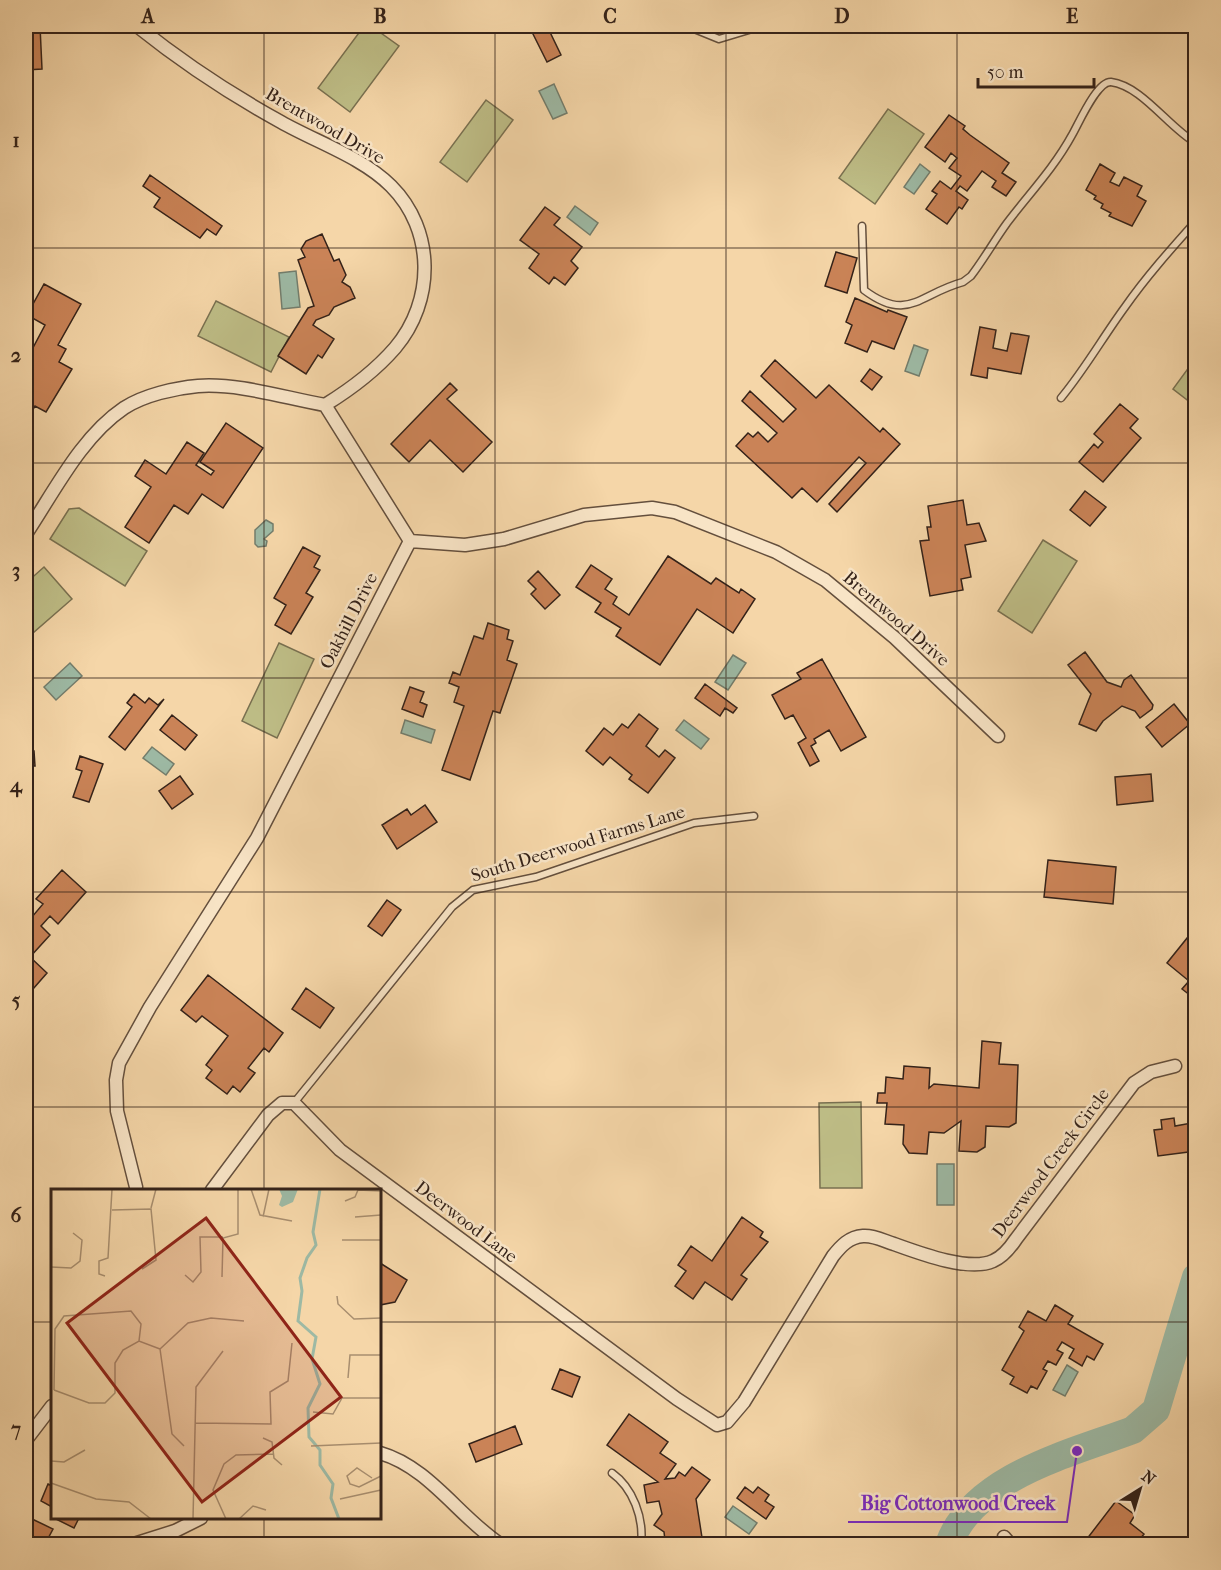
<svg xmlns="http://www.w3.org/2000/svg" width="1221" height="1570" viewBox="0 0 1221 1570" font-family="'IM FELL French Canon',serif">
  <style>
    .green { fill: #bebd86; stroke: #797050; stroke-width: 1.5 }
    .water { fill: #9db9a4; stroke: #737d6c; stroke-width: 1.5 }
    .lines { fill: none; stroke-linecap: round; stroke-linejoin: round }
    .river { stroke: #9db9a4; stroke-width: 28 }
    .building { fill: #ca8357; stroke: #342219; stroke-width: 1.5 }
    .service-casing { stroke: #644f3d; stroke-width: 9 }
    .minor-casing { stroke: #644f3d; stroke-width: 15 }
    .service { stroke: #f8e4c6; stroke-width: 6 }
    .minor { stroke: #f8e4c6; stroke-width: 12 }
    .grid { fill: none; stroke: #342219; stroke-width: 1.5; stroke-opacity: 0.55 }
    .labels { text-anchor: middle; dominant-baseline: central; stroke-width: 5; stroke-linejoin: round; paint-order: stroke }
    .street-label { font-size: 18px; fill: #342219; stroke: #f8e4c6 }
    .inset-river { fill: none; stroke: #9db9a4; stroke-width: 3 }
    .inset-road { fill: none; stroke: #a88e6f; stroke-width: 1.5 }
    .view { fill: #8f2418; fill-opacity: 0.15; stroke: #8f2418; stroke-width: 3 }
    .inset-edge { fill: none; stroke: #342219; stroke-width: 3 }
    .leader { fill: none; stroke: #7b2cbf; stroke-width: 2 }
    .callout-dot { fill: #7b2cbf; stroke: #f8e4c6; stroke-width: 2 }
    .callout-label { font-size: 20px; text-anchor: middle; font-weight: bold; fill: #7b2cbf; stroke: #f8e4c6; stroke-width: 5; stroke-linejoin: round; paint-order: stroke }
    .neatline { fill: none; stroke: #342219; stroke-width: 2 }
    .grid-label { font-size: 20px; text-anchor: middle; font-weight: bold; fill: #342219 }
  </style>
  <rect width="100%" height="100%" fill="#f5d6a8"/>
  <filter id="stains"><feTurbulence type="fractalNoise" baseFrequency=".00333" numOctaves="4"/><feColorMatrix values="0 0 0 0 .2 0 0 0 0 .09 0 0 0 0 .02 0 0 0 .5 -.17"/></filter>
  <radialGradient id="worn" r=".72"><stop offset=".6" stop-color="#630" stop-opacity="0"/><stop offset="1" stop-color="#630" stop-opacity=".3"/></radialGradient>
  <!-- green -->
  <path class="green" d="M 364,26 L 371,26 L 399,46 L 350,112 L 318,88 Z
    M 486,100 L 513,120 L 467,182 L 440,162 Z
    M 888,109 L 924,134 L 875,204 L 839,178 Z
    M 216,301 L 289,337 L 271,372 L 198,336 Z
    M 1195,359 L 1195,406 L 1173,389 Z
    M 79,508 L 147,551 L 125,586 L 50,539 L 69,509 Z
    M 1043,540 L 1077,561 L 1032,633 L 998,611 Z
    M 44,567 L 72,599 L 26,639 L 26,583 Z
    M 279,643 L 314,659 L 277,738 L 242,721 Z
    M 861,1102 L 862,1188 L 820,1188 L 819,1103 Z"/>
  <!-- water -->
  <path class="water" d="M 554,84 L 567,113 L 553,119 L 539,91 Z
    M 920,164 L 930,172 L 914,194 L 904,187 Z
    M 575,206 L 598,223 L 590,235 L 567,217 Z
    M 296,271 L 300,307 L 282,309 L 279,273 Z
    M 914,345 L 928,350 L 919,376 L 905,371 Z
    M 266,520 L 273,524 L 273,531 L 264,539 L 267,541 L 266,546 L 258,547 L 255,544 L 255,530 Z
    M 733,655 L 746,663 L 728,690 L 715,682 Z
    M 70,663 L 82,676 L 56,700 L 44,687 Z
    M 405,720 L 435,730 L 431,743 L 401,733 Z
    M 684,720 L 709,739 L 701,749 L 676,730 Z
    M 152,747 L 174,764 L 166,775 L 143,758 Z
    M 937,1164 L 954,1164 L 954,1205 L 937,1205 Z
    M 1067,1365 L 1078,1372 L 1065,1396 L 1053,1390 Z
    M 733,1506 L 757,1523 L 749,1534 L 725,1517 Z"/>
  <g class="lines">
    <!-- river -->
    <path class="river" d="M 949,1544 C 974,1476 1072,1453 1133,1430 L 1156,1410 L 1196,1277"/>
  </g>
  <!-- building -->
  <path class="building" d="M 40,26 L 42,69 L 26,70 L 26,27 Z
    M 529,26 L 547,26 L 561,55 L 547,62 Z
    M 949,115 L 965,126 L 963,129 L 970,135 L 1009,163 L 1002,173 L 1016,182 L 1006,196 L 992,187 L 996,181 L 982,171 L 967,191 L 960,186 L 956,191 L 968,200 L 962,209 L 959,207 L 947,224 L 926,209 L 937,194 L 932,191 L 940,181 L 951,189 L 961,176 L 949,168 L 957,158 L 951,153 L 945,162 L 925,147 Z
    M 1100,164 L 1115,173 L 1110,182 L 1119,186 L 1124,177 L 1142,186 L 1137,196 L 1146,201 L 1132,226 L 1109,216 L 1111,213 L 1101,208 L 1103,204 L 1094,199 L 1096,196 L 1086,190 Z
    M 150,175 L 222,226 L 216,235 L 207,229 L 200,238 L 154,207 L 160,198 L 143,186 Z
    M 545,207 L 560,218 L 554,225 L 582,247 L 571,261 L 578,268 L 565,285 L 554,277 L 549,284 L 529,268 L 539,254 L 520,240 Z
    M 322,234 L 334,261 L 339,259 L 346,275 L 342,282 L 350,287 L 355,298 L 334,307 L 329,315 L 316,320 L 313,325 L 334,339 L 322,358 L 318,355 L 306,374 L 278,356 L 308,308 L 314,306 L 298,260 L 305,257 L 301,249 L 306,241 Z
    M 836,252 L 857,258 L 847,293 L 825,286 Z
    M 44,284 L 81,304 L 58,345 L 66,349 L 59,362 L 72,369 L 46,412 L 35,406 L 30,415 L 26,413 L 26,361 L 45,325 L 27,315 Z
    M 855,298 L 887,312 L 888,310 L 907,317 L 894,349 L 872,341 L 867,352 L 845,343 L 852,325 L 846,322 Z
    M 980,327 L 996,330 L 993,348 L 1007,351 L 1011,333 L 1029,336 L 1021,374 L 988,368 L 987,378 L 971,375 Z
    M 775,360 L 816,398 L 829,385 L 880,432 L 883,428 L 900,444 L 837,512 L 829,504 L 866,463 L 859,457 L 817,502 L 802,488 L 792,498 L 736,446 L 748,433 L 753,437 L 758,432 L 768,442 L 777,433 L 742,401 L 750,391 L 783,422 L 796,409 L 761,376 Z
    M 870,369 L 882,377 L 872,390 L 861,381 Z
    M 450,383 L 457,390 L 447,399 L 492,442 L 463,472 L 430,440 L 409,462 L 391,444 Z
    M 1120,404 L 1138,419 L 1130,428 L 1141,438 L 1103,482 L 1079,462 L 1094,444 L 1098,448 L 1103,442 L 1094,434 Z
    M 226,423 L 263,448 L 223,508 L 202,494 L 188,514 L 174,505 L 149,543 L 125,527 L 151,487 L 135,476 L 145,460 L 166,474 L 187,442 L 204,453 L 196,465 L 211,475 L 214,471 L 200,462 Z
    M 1085,491 L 1106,507 L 1090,526 L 1070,510 Z
    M 963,500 L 967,525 L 979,523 L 986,541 L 965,545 L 971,577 L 961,579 L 963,590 L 930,596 L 920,541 L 929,540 L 927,527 L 931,527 L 928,506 Z
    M 303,547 L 320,556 L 314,567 L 320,570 L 306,593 L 313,597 L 291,634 L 275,625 L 286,605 L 274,598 Z
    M 668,556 L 711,584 L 716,578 L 739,593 L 741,589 L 755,599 L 733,633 L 697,609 L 660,665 L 616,636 L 621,628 L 595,612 L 601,603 L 576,587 L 591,565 L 612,579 L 605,589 L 617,597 L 613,604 L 629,615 Z
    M 538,571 L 560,595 L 545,609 L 531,594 L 536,589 L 528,581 Z
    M 488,623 L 509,630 L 507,639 L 513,641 L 507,660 L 517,664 L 500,713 L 493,711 L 470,780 L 442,770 L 464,706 L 454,702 L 459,687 L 449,683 L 453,672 L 460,675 L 474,636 L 483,639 Z
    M 1085,652 L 1107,682 L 1121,687 L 1124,680 L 1131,675 L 1153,705 L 1152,709 L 1140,718 L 1135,711 L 1122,706 L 1103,721 L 1096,731 L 1079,724 L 1091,694 L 1068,665 Z
    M 822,659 L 866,737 L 841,751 L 829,730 L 814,739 L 816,743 L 811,746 L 819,761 L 810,766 L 798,743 L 806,738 L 793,715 L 785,719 L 772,695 L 801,679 L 797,673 Z
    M 26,664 L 29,751 L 34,751 L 35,766 L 26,766 Z
    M 705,684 L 737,708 L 733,713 L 725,708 L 720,716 L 695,698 Z
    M 410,687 L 424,692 L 420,702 L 427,705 L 423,717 L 402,709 Z
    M 134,694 L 145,703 L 149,698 L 158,705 L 164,699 L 125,750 L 109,737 L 132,707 L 127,703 Z
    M 1174,704 L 1190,724 L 1162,747 L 1146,727 Z
    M 639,714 L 658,729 L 646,746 L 659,757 L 665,750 L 675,758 L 648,793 L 629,779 L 632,775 L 610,757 L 603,765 L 586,751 L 604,728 L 613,735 L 622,724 L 628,728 Z
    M 172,715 L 197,735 L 185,750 L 160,730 Z
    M 80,756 L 103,764 L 89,802 L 73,797 L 82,771 L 76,769 Z
    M 1151,774 L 1153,801 L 1117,805 L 1115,777 Z
    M 180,776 L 193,794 L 172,809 L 159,791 Z
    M 425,805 L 437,822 L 397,849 L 382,825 L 407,809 L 411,815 Z
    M 1048,860 L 1116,867 L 1113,904 L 1044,897 Z
    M 62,870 L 86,892 L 58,924 L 50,916 L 41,926 L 50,935 L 30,957 L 47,973 L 26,997 L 26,911 L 32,917 L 43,904 L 36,899 Z
    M 387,900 L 401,910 L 382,936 L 368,926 Z
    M 1196,927 L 1196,999 L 1195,999 L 1182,989 L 1189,981 L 1167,963 Z
    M 208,975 L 283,1033 L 269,1052 L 264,1048 L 248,1068 L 255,1073 L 240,1092 L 233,1086 L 227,1094 L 206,1078 L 212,1070 L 206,1065 L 228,1036 L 202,1016 L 196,1022 L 181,1010 Z
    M 306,988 L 334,1008 L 320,1028 L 292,1009 Z
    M 982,1041 L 1001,1043 L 999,1064 L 1018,1065 L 1016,1123 L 1009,1127 L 986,1126 L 985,1147 L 977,1152 L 959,1151 L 961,1121 L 944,1133 L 929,1132 L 927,1154 L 909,1153 L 903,1144 L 904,1125 L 885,1124 L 887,1103 L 877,1103 L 878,1093 L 885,1093 L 886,1077 L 903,1079 L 904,1066 L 930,1068 L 929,1088 L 934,1084 L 979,1088 Z
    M 1196,1115 L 1196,1151 L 1158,1156 L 1154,1130 L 1162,1129 L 1161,1120 L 1174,1118 L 1175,1126 L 1192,1123 L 1191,1116 Z
    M 742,1217 L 763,1232 L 760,1237 L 768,1242 L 741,1275 L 747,1279 L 732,1300 L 705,1282 L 693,1299 L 675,1286 L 686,1271 L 678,1265 L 691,1246 L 712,1261 Z
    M 380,1263 L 407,1280 L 395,1302 L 380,1305 Z
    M 1055,1305 L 1073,1316 L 1068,1324 L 1103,1344 L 1094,1360 L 1087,1356 L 1082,1366 L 1069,1358 L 1074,1349 L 1062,1342 L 1057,1350 L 1063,1353 L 1056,1365 L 1048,1361 L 1043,1369 L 1047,1371 L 1037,1389 L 1031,1386 L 1027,1393 L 1010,1384 L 1014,1377 L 1002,1370 L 1024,1331 L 1019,1327 L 1028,1311 L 1046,1321 Z
    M 560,1369 L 580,1377 L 572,1397 L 552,1389 Z
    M 629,1414 L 668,1442 L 660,1453 L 676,1464 L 665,1479 L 675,1478 L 679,1472 L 685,1476 L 692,1467 L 710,1480 L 696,1499 L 703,1544 L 658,1544 L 657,1541 L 665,1540 L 664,1532 L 654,1525 L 662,1514 L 659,1501 L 647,1503 L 644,1485 L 658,1482 L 607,1445 Z
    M 515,1426 L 522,1444 L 476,1462 L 469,1444 Z
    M 48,1484 L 52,1486 L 52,1507 L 41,1501 Z
    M 745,1487 L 753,1493 L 758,1487 L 769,1495 L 765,1501 L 774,1507 L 766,1519 L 737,1498 Z
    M 1116,1501 L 1135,1515 L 1130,1523 L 1144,1534 L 1136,1544 L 1083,1544 Z
    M 30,1518 L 53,1529 L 45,1544 L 26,1544 L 26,1527 Z
    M 54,1518 L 79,1518 L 74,1528 Z"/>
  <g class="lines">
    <!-- service casing -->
    <g class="service-casing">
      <path id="service" d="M 687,26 L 719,39 L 762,26
        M 862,226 L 864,290 C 908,323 919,294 963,282 L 971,276 C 984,259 994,241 1007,223 C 1029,194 1054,168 1072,135 C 1079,123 1097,81 1111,82 C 1142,86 1169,128 1196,143
        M 1061,398 C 1085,369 1103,337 1125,307 C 1146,277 1171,249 1196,221
        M 294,1103 L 452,907 L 473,890 L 536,877 L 694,823 L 754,816
        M 612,1473 C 633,1488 644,1518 641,1544"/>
    </g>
    <!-- minor casing -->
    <g class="minor-casing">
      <path id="minor" d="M 137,26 C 182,62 230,94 281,122 C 316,142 362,157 391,186 C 435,230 435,301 395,348 C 375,371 351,389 325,405
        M 26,534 C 54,492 81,437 124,408 C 144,395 175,388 198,386 C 239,383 285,398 325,405 L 410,541
        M 410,541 L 465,545 L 504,539 L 584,515 L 652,508 L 675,512 L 776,552 L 825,580 L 895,638 L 998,736
        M 136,1187 L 117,1111 L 116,1080 L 119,1063 L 150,1007 L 257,838 L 410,541
        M 212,1190 L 268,1115 L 282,1103 L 294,1103 L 340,1150 L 677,1399 L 717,1425 L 727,1422 L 744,1402 L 833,1256 C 841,1246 849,1237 863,1236 C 874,1235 884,1241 894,1244 C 919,1253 969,1272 993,1261 C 1003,1257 1010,1248 1016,1239 L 1134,1083 L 1151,1072 L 1175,1066
        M 26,1440 L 52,1406
        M 380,1453 C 429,1467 459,1517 500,1544
        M 1004,1537 L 1010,1544
        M 134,1544 L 175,1531 L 201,1518"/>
    </g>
    <!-- service -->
    <use href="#service" class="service"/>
    <!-- minor -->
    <use href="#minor" class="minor"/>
  </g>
  <!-- grid -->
  <path class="grid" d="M 264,26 L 264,1190M 495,26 L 495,1544M 726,26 L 726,1544M 957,26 L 957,1544M 26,248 L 1196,248M 26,463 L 1196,463M 26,678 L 1196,678M 26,892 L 1196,892M 26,1107 L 1196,1107M 26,1322 L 52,1322M 380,1322 L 1196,1322M 264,1518 L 264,1544"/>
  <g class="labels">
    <!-- street labels -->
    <g class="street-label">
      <text transform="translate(325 126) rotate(30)">Brentwood Drive</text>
      <text transform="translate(896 619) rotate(41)">Brentwood Drive</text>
      <text transform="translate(349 621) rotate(-63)">Oakhill Drive</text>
      <text transform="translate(578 844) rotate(-17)">South Deerwood Farms Lane</text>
      <text transform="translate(1051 1163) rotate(-53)">Deerwood Creek Circle</text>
      <text transform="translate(466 1222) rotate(37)">Deerwood Lane</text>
    </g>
  </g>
  <!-- overview -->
  <g transform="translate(51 1189)">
    <rect width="330" height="330" fill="#f5d6a8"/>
    <path d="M 228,0 L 247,0 L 242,13 L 231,18 L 228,16 L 231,7 Z" fill="#9db9a4"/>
    <path class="inset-river" d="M 269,0 L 262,43 L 265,56 L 256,69 L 249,89 L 251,102 L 247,132 L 265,148 L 261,170 L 269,195 L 257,219 L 258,248 L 269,261 L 269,276 L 282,295 L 280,309 L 288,330"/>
    <path class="inset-road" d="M 200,0 L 209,26 L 241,32M 294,12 L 304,8 L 307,1 L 330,2M 100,19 L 105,0M 61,21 L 100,20 L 105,71 L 91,80M 212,28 L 218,0M 304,28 L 330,26M 291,51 L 330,51M 0,78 L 20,79 L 29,72 L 31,51 L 22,44M 134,86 L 142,93 L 150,83 L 149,48 L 172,48M 54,87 L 48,85 L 48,72 L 57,69 L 61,0M 171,88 L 172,49 L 187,45 L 187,0M 286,107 L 287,115 L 303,130 L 330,129M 109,160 L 121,245 L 133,257M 109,160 L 137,134 L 160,129 L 193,132M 297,189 L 299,166 L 330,166M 3,201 L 4,140 L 13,127 L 80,122 L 90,135 L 88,152M 3,201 L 38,214 L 54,214 L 64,204 L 64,174 L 72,161 L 88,152 L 109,160M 262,223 L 282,225 L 291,209 L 330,209M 144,234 L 220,235 L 219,203 L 237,192 L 241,154M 212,249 L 221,253 L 223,269 L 231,276M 260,257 L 330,254M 0,272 L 13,273 L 34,261M 321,289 L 306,279 L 296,287 L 299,295 L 308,298 L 330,287M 0,294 L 45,310 L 78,313 L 100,330M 289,310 L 330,301M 142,330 L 145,198 L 172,162M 175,330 L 162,301 L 173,275 L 185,266 L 223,265M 188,330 L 202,317 L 215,321"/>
    <path class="view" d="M 155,29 L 290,208 L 151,313 L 16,134 Z"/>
    <rect width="330" height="330" class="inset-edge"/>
  </g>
  <!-- callouts -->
  <path class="leader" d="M1077 1451L1067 1522H848"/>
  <circle class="callout-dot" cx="1077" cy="1451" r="6"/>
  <g class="callout-label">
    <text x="958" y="1510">Big Cottonwood Creek</text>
  </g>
  <!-- margin -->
  <rect width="1221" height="1570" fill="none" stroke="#f5d6a8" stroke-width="66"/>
  <!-- north arrow -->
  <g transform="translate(1140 1489) rotate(37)" stroke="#f8e4c6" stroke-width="4.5" paint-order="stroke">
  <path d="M0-4.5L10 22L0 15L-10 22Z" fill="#342219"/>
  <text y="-9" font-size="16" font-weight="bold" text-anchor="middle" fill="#342219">N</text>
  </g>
  <!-- scale -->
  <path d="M978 78v9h116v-9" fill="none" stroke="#342219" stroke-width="3"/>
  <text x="987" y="78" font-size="18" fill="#342219" stroke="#f8e4c6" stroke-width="4.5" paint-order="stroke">50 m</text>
  <rect x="33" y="33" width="1155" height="1504" class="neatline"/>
  <g class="grid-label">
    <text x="148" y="23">A</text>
    <text x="380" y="23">B</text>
    <text x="610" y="23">C</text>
    <text x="842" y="23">D</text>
    <text x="1072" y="23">E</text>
    <text x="16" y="147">1</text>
    <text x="16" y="362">2</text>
    <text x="16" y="577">3</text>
    <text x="16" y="792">4</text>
    <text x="16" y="1007">5</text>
    <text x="16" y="1222">6</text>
    <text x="16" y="1436">7</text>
  </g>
  <rect width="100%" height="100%" filter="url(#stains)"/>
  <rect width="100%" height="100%" fill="url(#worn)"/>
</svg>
